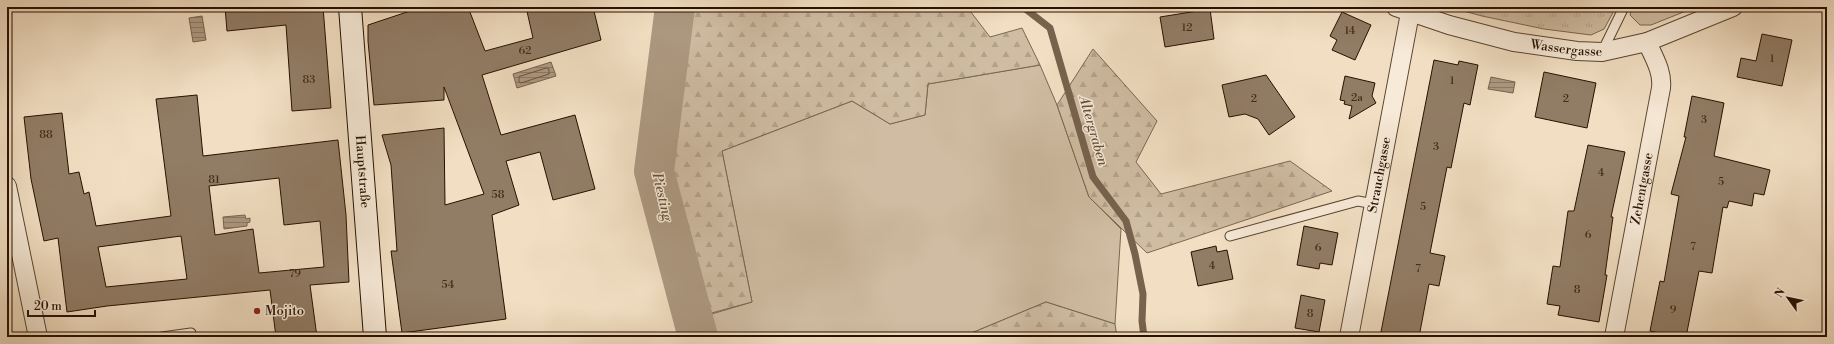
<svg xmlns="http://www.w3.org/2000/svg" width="1834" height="344" viewBox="0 0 1834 344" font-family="'Libre Bodoni',serif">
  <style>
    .grass { fill: #cfbca2; stroke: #7b6651 }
    .forest { fill: url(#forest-firs); stroke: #7b6651 }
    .park { fill: url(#park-tufts); stroke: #7b6651 }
    .water { fill: url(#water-rules); stroke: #77624d }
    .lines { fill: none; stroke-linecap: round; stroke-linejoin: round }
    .shore { stroke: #6a5440; stroke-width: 1 }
    .stream { stroke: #77624d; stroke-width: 7 }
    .river { stroke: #ad9981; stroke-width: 40 }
    .building { fill: #917c65; stroke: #271000; fill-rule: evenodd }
    .service-casing { stroke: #5a4431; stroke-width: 11 }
    .minor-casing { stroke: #5a4431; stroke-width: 20 }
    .secondary-casing { stroke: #271000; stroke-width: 24 }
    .service { stroke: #f7ead8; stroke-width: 9 }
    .minor { stroke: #f7ead8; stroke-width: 18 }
    .secondary { stroke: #f7ead8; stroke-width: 22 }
    .poi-dot { fill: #8f2418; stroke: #f7ead8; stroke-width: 1.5 }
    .labels { text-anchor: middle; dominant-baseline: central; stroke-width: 3; stroke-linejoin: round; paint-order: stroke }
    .number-label { font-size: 11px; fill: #422b19 }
    .street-label { font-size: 13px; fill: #271000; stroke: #f7ead8 }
    .poi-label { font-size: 13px; fill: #271000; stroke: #f7ead8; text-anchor: start }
    .water-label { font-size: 14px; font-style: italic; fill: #634e3a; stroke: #f7ead8 }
  </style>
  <defs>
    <pattern id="forest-firs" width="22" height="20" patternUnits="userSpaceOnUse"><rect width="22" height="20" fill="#cfbca2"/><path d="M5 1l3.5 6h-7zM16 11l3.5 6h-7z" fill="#b2a18a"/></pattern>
    <pattern id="park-tufts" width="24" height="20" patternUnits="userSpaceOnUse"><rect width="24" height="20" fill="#cfbca2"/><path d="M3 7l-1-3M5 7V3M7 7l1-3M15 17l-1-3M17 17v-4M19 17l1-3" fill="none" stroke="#b2a18a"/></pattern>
    <pattern id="water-rules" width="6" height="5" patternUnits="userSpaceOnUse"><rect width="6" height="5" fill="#ad9981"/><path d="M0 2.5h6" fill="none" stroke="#8d7b67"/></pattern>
  </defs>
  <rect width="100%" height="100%" fill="#f2dfc3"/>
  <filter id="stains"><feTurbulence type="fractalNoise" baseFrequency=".005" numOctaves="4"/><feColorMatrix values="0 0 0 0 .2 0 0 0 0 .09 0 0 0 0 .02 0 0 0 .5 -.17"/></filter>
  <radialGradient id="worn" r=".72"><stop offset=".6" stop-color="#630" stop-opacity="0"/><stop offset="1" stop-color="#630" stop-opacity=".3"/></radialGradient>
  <!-- grass -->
  <path class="grass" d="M 1632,7 L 1696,7 L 1651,25 L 1640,25 L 1630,15 Z
    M 1040,65 L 1057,105 L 1089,197 L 1121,229 L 1115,324 L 1046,302 L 962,337 L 710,337 L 705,316 L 752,302 L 722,151 L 852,101 L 890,124 L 925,115 L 928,84 Z"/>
  <!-- forest -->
  <path class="forest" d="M 685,7 L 967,7 L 990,37 L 1022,28 L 1040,65 L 928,84 L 925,115 L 890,124 L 852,101 L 722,151 L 752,302 L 697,317 L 666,172 L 679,50 Z
    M 1093,49 L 1157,121 L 1136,162 L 1161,194 L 1290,161 L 1332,191 L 1147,253 L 1089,197 L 1057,105 Z
    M 1046,302 L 1115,324 L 1117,337 L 962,337 Z"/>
  <!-- park -->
  <path class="park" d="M 1449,7 L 1616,7 L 1604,29 L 1591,35 L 1544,29 L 1482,16 Z"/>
  <!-- water -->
  <path class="water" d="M 202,16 L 206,40 L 193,42 L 189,18 Z
    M 551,62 L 556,76 L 517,88 L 513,74 Z
    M 1491,77 L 1515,82 L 1513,93 L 1488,89 Z
    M 245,215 L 246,219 L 250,218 L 250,222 L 247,223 L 247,226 L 224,229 L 223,217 Z"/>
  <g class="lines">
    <!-- shore -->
    <path class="shore" d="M 547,68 L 549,69 L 549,74 L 521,83 L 519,82 L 519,77 Z"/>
    <!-- stream -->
    <path class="stream" d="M 1023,7 L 1050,28 L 1093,177 L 1126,221 L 1135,254 L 1143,294 L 1142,321 L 1144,337"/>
    <!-- river -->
    <path class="river" d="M 675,7 L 654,171 L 698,337"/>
  </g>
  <!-- building -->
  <path class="building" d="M 225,7 L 323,7 L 331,108 L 292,111 L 286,25 L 227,31 Z
    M 422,7 L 468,7 L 485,51 L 533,38 L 526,7 L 593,7 L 601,40 L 482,75 L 501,135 L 575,115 L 595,189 L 553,200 L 540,152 L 506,161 L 519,205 L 492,215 L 506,319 L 402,333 L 391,251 L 397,251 L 391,165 L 382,135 L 444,128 L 445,205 L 484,194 L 444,87 L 444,100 L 374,105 L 368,41 L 368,25 Z
    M 1210,9 L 1214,39 L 1165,47 L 1160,17 Z
    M 1342,12 L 1371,25 L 1355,60 L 1332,50 L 1337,40 L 1330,36 Z
    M 1762,34 L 1792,40 L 1782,86 L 1737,77 L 1741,58 L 1756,61 Z
    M 1434,60 L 1458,65 L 1459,61 L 1478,65 L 1470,105 L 1464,103 L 1451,168 L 1447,167 L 1430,253 L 1445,256 L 1439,286 L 1429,284 L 1419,337 L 1380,337 Z
    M 1544,72 L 1596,83 L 1587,128 L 1535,117 Z
    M 1266,75 L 1295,117 L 1269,135 L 1258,119 L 1245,114 L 1229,117 L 1222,85 Z
    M 1345,76 L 1375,83 L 1372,96 L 1376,103 L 1349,119 L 1352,106 L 1344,104 L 1345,101 L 1340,100 Z
    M 197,95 L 203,156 L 338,140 L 346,215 L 349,282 L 310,285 L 317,337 L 276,337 L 270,290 L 107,306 L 67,312 L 58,238 L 44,241 L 31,179 L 24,117 L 62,113 L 69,174 L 79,172 L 84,194 L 89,192 L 96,226 L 171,216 L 156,99 ZM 279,178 L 284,225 L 320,221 L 324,267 L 259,273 L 253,229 L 215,235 L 209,186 ZM 181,236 L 187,279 L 106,287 L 98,247 Z
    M 1692,96 L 1724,103 L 1714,156 L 1770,170 L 1764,195 L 1754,193 L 1752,206 L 1729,201 L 1727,208 L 1723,207 L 1712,273 L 1699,271 L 1686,337 L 1677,337 L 1650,331 L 1660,281 L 1664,282 L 1679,196 L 1671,194 L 1686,137 L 1684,137 Z
    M 1588,145 L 1625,152 L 1611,217 L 1613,217 L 1605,275 L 1607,275 L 1599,322 L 1558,315 L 1560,306 L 1547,304 L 1553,266 L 1560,267 L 1568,211 L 1574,211 Z
    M 1304,226 L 1338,233 L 1332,265 L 1320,263 L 1319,269 L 1297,265 Z
    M 1216,246 L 1217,252 L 1227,250 L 1233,279 L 1198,286 L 1191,252 Z
    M 1301,295 L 1325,300 L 1319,332 L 1295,328 Z"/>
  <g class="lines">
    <!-- service casing -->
    <g class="service-casing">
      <path id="service" d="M 1602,52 L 1624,7
        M 1230,236 L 1358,201 L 1374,204
        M 162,337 L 191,333"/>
    </g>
    <!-- minor casing -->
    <g class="minor-casing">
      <g id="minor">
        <path id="s1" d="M 1396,7 L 1449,25 L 1514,42 L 1577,51 L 1602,52 L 1647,42 L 1733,7"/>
        <path d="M 7,186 L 38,337"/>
        <path id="s2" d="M 1349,337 L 1410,13"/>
        <path id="s3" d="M 1614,337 L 1661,88 C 1663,71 1653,56 1647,42"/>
      </g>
    </g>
    <!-- secondary casing -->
    <g class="secondary-casing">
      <g id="secondary">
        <path id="s4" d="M 350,7 L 375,337"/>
      </g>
    </g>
    <!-- service -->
    <use href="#service" class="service"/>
    <!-- minor -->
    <use href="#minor" class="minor"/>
    <!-- secondary -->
    <use href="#secondary" class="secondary"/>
  </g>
  <!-- markers -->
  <circle class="poi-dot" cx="257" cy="311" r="4"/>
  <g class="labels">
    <!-- number labels -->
    <g class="number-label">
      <text x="1187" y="28">12</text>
      <text x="1350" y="31">14</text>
      <text x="525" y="51">62</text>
      <text x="1772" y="59">1</text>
      <text x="309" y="80">83</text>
      <text x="1452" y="81">1</text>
      <text x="1357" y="98">2a</text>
      <text x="1254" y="99">2</text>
      <text x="1566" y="99">2</text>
      <text x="1704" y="120">3</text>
      <text x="46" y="135">88</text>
      <text x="1436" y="147">3</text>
      <text x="1601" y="173">4</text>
      <text x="214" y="180">81</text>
      <text x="1721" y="182">5</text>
      <text x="498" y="195">58</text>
      <text x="1423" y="207">5</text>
      <text x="1588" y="235">6</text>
      <text x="1693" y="247">7</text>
      <text x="1318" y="248">6</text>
      <text x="1212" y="266">4</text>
      <text x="1418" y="269">7</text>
      <text x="295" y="274">79</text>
      <text x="448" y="285">54</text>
      <text x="1577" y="290">8</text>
      <text x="1673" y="310">9</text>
      <text x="1310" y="314">8</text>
    </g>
    <!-- street labels -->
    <g class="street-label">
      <text stroke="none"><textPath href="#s1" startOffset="176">Wassergasse</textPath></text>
      <text stroke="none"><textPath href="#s4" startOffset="165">Hauptstraße</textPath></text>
      <text stroke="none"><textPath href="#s2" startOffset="165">Strauchgasse</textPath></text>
      <text stroke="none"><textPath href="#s3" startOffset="151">Zehentgasse</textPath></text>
    </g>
    <!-- poi labels -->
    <g class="poi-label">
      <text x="265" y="311">Mojito</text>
    </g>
    <!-- water labels -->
    <g class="water-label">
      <text transform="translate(1093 131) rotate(74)">Altergraben</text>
      <text transform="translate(662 197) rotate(77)">Piesting</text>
    </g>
  </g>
  <!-- margin -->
  <rect width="1834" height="344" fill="none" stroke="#f2dfc3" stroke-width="24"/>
  <rect x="8" y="8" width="1818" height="328" fill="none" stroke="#271000" stroke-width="2"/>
  <rect x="12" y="12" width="1810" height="320" fill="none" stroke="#271000"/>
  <!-- north arrow -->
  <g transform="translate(1788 298) rotate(303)" stroke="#f7ead8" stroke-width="3" paint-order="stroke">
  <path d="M0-3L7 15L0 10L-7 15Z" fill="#271000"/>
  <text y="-6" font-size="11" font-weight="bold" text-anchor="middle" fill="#271000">N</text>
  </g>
  <!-- scale -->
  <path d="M28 310v6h67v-6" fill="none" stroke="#271000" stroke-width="2"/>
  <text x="34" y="310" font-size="12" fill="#271000" stroke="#f7ead8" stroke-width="3" paint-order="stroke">20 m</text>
  <rect width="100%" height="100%" filter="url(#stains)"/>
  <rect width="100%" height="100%" fill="url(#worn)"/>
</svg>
